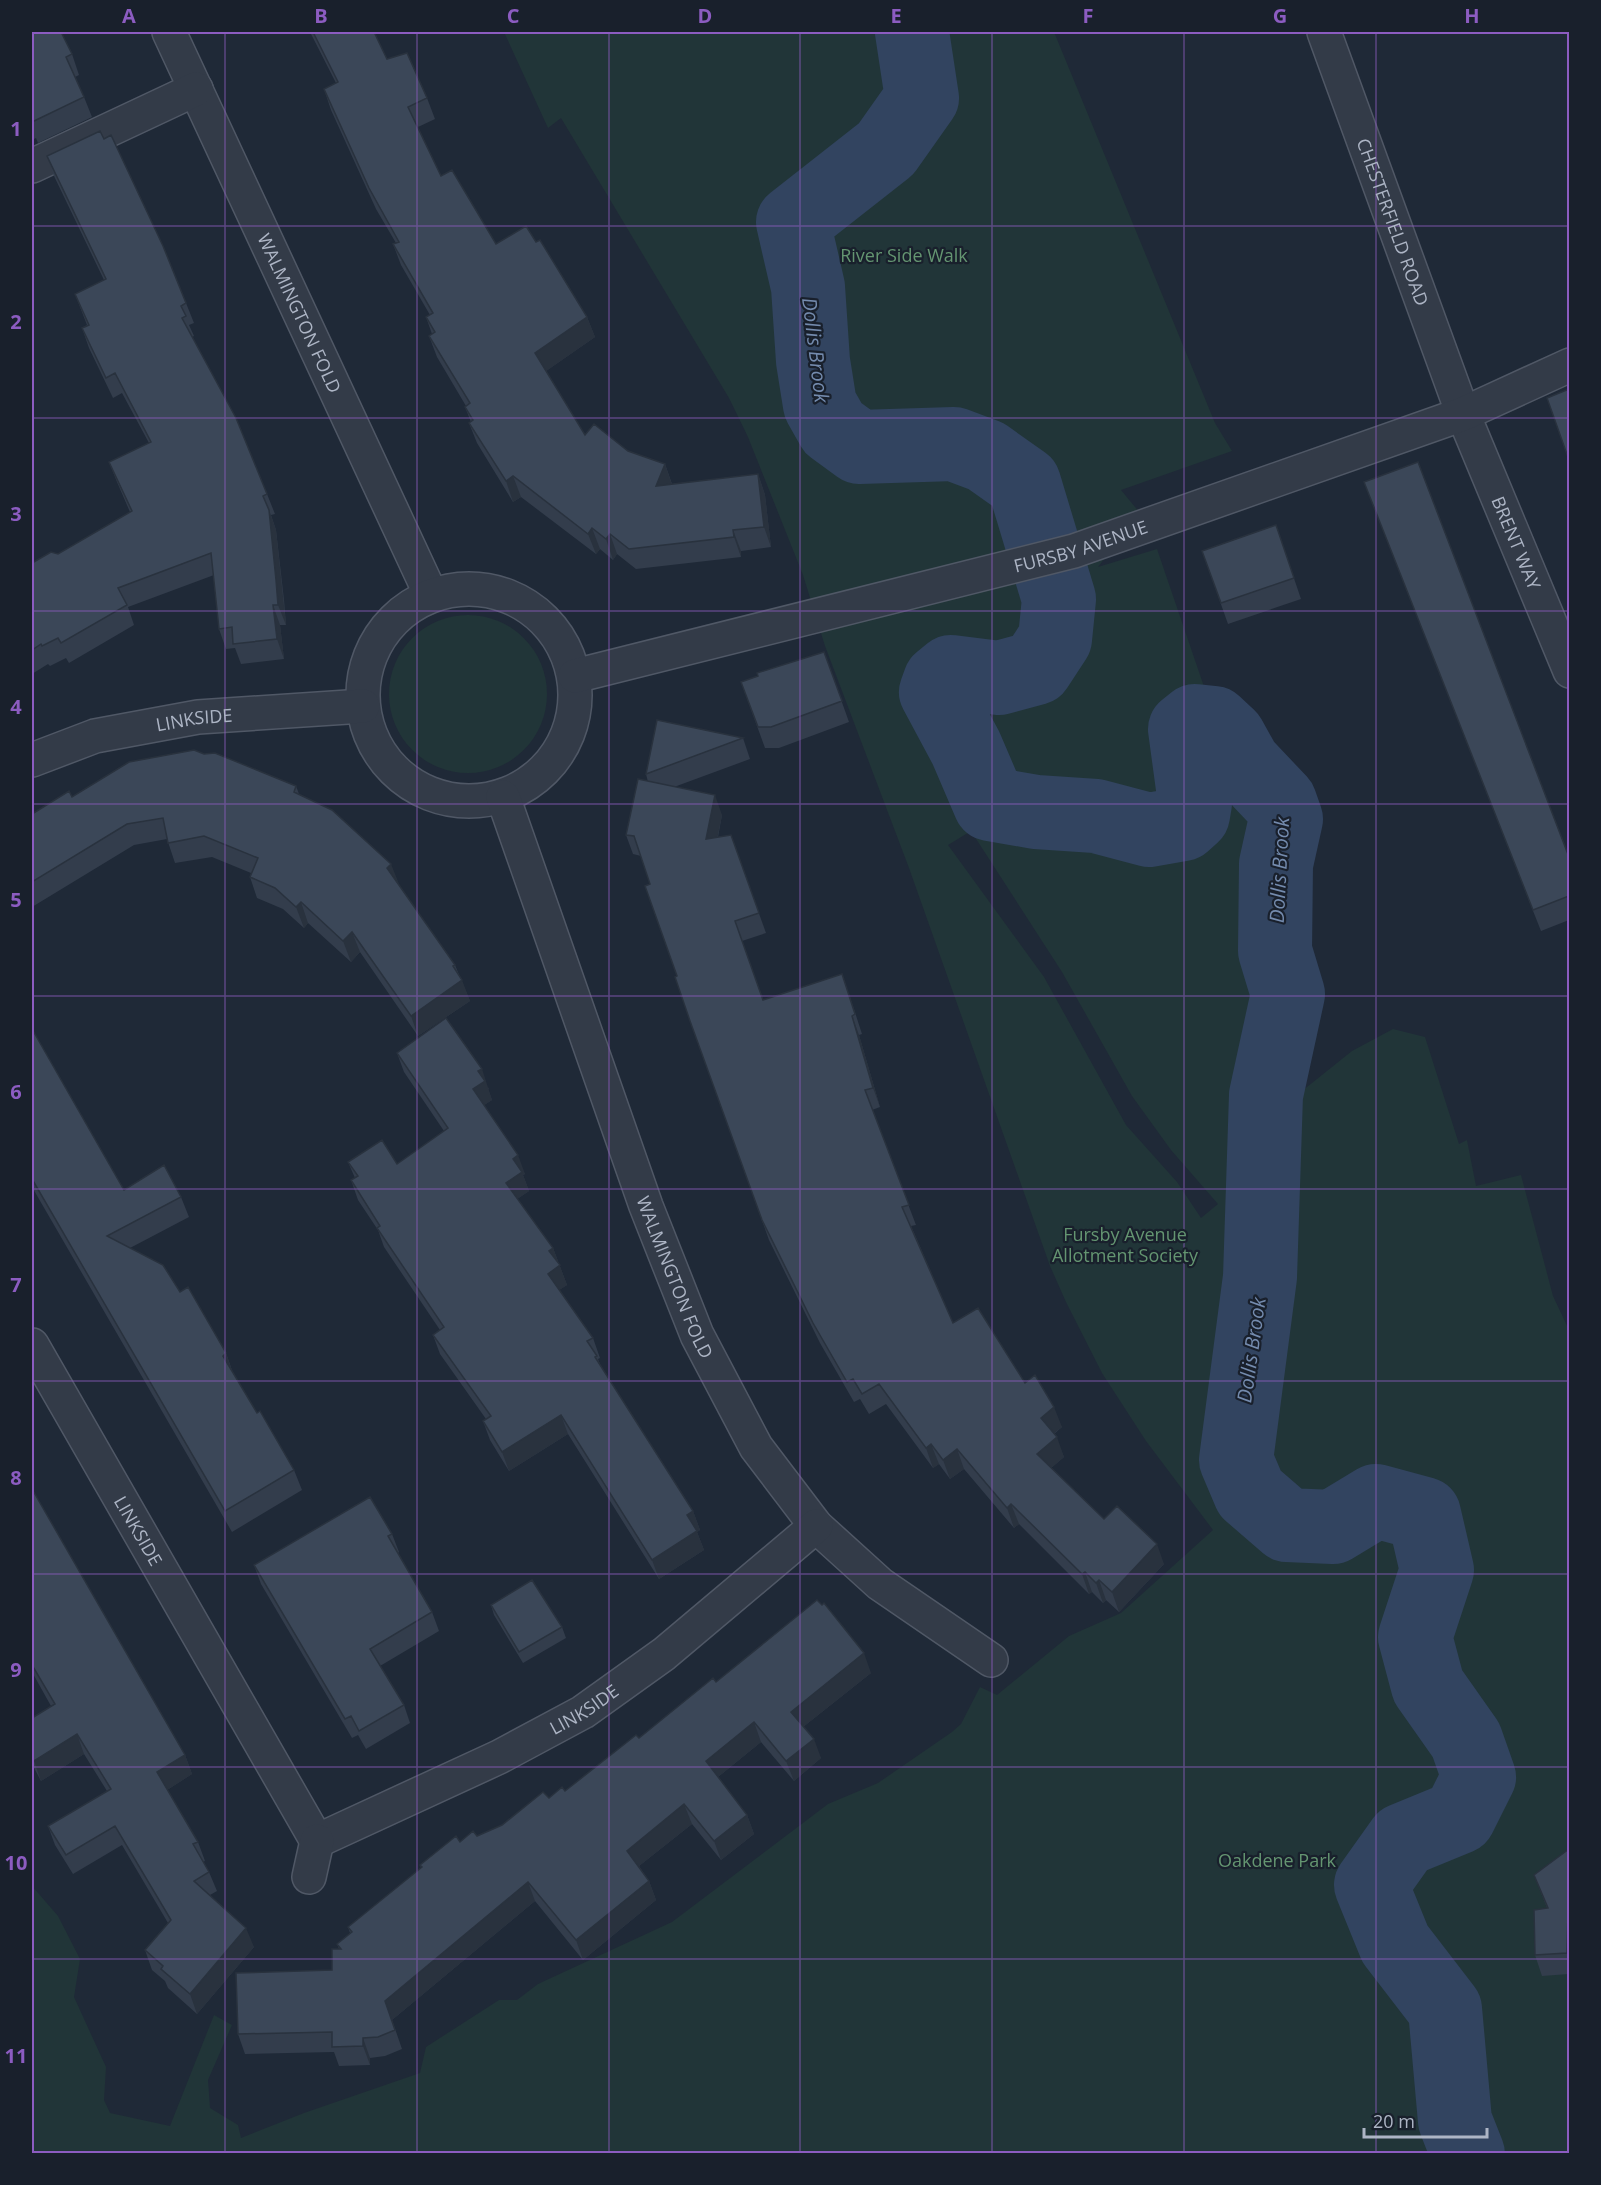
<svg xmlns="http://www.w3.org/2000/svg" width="1601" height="2185" viewBox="0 0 1601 2185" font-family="'Open Sans',sans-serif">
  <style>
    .green { fill: #213538; fill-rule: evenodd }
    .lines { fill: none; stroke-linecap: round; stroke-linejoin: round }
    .river { stroke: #324460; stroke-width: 74 }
    .street-casing { stroke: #505866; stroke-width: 36 }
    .street { stroke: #333b48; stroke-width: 33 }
    .wall { fill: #333d4c }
    .shaded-wall { fill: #29323e }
    .building { fill: #3b4758; stroke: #29323e; stroke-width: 1.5 }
    .grid { fill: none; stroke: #8c5cc1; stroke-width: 1.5; stroke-opacity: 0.55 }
    .labels { text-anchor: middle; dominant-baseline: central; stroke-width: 4.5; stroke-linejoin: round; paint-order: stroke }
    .street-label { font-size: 18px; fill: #adb5c5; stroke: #19202c }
    .park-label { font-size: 18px; fill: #649571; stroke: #19202c }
    .water-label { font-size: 20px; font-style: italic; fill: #748bae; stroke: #19202c }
    .neatline { fill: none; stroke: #8c5cc1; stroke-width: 2 }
    .grid-label { font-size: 20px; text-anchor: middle; font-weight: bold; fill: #8c5cc1 }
  </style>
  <rect width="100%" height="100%" fill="#1f2937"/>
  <!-- green -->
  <path class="green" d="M 504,32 L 1054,32 L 1215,423 L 1232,451 L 1121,490 L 1140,513 L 1098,567 L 1157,549 L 1212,710 L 1238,721 L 1254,756 C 1265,759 1271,767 1279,775 C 1320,817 1285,820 1285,863 C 1284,889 1290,916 1293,941 L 1283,946 C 1288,959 1298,976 1299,990 C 1303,1023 1267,1049 1287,1090 L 1302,1091 L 1352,1051 L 1393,1029 L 1425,1037 L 1459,1144 L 1467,1140 L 1476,1186 L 1521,1175 L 1553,1296 L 1569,1330 L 1569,2153 L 32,2153 L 32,1886 L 58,1916 L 80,1959 L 74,1997 L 106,2067 L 104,2100 L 110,2113 L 170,2126 L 214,2015 L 232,2025 L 208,2080 L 210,2108 L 238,2125 L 241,2138 L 304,2113 L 420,2073 L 426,2047 L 499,2000 L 517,2000 L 538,1984 L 672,1922 L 828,1804 L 878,1783 L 952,1732 L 961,1724 L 980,1687 L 997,1695 L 1069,1636 L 1121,1613 L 1213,1530 L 1146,1441 L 1102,1373 L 1066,1302 L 1050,1266 L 909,868 L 825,646 L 803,575 L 748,437 L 729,398 L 561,118 L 548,128 ZM 971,831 L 1062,972 L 1132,1096 L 1171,1150 L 1218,1204 L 1201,1218 L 1177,1182 L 1126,1125 L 1044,977 L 948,845 Z
    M389 694a79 79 0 1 1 158 0a79 79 0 1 1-158 0Z"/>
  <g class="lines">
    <!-- river -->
    <path class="river" d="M 912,32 L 922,98 L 886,149 L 793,222 L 808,287 L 813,361 L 820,405 L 833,428 L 859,447 L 954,444 L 986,456 L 1024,483 L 1059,599 L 1055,639 L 1036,668 L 999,678 L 951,672 L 940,681 L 936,692 L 966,748 L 990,804 L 1036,812 L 1096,816 L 1149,830 L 1183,824 L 1193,815 L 1195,803 L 1185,729 L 1195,721 L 1214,723 L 1229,737 L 1244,764 L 1280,802 L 1286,819 L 1276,864 L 1275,951 L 1288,994 L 1266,1095 L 1260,1277 L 1236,1460 L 1250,1493 L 1287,1525 L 1333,1527 L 1376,1501 L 1424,1514 L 1437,1570 L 1415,1637 L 1428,1686 L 1466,1740 L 1479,1777 L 1459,1817 L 1403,1840 L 1371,1885 L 1395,1944 L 1445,2009 L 1455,2121 L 1468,2154"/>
    <!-- street casing -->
    <g class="street-casing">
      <g id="street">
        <path id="s1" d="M 169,32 L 431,595"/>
        <path id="s2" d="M 1324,32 L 1463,414 L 1570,671"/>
        <path d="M 32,166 L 196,89"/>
        <circle cx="469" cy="695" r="106"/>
        <path id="s3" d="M 575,676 L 1074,551 L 1463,414 L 1570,365"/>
        <path id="s4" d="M 32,760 L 95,736 L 198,717 L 363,706"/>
        <path id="s5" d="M 503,797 L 646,1206 L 697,1335 L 756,1447 L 816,1526 L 880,1584 L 991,1660"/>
        <path id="s6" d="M 32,1345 L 317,1841 L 499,1757 L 583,1712 L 664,1654 L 816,1526"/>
        <path d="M 309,1877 L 317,1841"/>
      </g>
    </g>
    <!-- street -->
    <use href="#street" class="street"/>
  </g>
  <!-- wall -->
  <path class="wall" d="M 32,32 L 72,54 L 79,75 L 75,77 L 84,97 L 92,117 L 38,143 L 36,138 L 32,140 Z
    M 310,32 L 374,32 L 387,59 L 427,98 L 435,119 L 418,127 L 441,176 L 496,244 L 536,242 L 587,317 L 595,337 L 546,371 L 585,435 L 665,464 L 672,484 L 758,474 L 765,495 L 771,547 L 741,551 L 741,557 L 636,569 L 617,554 L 613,560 L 600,549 L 596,554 L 521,497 L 513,502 L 477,443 L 469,423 L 471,422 L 465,407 L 466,406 L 437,357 L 429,336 L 432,334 L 426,317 L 430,315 L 401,265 L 393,244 L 396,243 L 376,209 L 331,110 L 324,89 L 336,83 Z
    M 47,156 L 186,303 L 194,323 L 189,325 L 194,336 L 192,337 L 267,494 L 275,514 L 271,515 L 276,530 L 284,600 L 286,625 L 280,625 L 284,659 L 241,664 L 235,648 L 226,649 L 219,629 L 214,575 L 128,607 L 134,625 L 69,663 L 66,658 L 50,666 L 48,664 L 32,674 L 32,563 L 58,554 L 130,512 L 117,482 L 109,462 L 149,443 L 122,393 L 113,398 L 89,348 L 82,328 L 87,325 L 75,294 L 104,280 L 54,176 Z
    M 1364,482 L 1569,857 L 1569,920 L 1541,931 Z
    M 1283,546 L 1301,599 L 1228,624 L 1202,551 Z
    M 824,652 L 849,722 L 779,748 L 765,748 L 741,682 Z
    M 743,738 L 750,759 L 674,787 L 722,815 L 718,837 L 731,835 L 766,933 L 742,941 L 763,1000 L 849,994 L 862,1034 L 859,1035 L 880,1107 L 872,1110 L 916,1225 L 911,1226 L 953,1323 L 1025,1383 L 1062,1427 L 1054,1434 L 1064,1457 L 1051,1468 L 1104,1519 L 1164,1564 L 1119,1612 L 1106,1600 L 1103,1603 L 1092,1592 L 1089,1594 L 1019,1524 L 1014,1528 L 964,1469 L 950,1479 L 939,1464 L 933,1468 L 886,1404 L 869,1414 L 860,1399 L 854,1402 L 820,1343 L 769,1240 L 690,1021 L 650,884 L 641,856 L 633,854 L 626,835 L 648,782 L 646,774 Z
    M 204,754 L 296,786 L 299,794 L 398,884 L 455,965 L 470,1001 L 418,1036 L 360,952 L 351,962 L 308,923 L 304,928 L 283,909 L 257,898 L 250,877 L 251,873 L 212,857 L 175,863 L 167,839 L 134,845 L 32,907 L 32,814 L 72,797 Z
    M 32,1029 L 124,1190 L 181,1197 L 189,1217 L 130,1248 L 180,1292 L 226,1353 L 233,1373 L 257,1413 L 294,1470 L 302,1490 L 232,1532 L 32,1187 Z
    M 397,1053 L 489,1088 L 488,1089 L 492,1100 L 484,1105 L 525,1174 L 523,1175 L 529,1191 L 517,1199 L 553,1248 L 567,1285 L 559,1290 L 593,1338 L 600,1358 L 598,1359 L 601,1367 L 693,1511 L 700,1530 L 697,1532 L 704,1550 L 659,1579 L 568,1434 L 509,1471 L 490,1440 L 483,1421 L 486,1419 L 440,1354 L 433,1335 L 440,1330 L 384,1247 L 378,1230 L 358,1200 L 351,1180 L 355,1178 L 348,1162 L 397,1164 L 444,1131 L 404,1072 Z
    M 32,1489 L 185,1755 L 192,1774 L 167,1790 L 198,1842 L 205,1861 L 203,1862 L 209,1872 L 217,1891 L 210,1895 L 254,1947 L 197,2014 L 168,1988 L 165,1981 L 152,1970 L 145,1950 L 168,1923 L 122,1845 L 73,1874 L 55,1845 L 48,1826 L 107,1791 L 84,1754 L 41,1781 L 32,1764 L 32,1718 L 51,1706 L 32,1672 Z
    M 392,1534 L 399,1552 L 398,1553 L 432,1612 L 439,1631 L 380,1666 L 404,1705 L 410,1723 L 366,1749 L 358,1735 L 352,1738 L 261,1584 L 254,1565 Z
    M 491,1605 L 562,1627 L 566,1638 L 523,1663 L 494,1615 Z
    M 871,1673 L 803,1727 L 821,1758 L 794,1781 L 761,1742 L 718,1777 L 747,1815 L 754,1834 L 721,1860 L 692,1824 L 639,1866 L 649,1881 L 656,1900 L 583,1960 L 535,1901 L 392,2020 L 402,2049 L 385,2056 L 370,2058 L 370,2065 L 339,2066 L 334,2052 L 245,2054 L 238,2034 L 332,1970 L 339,1949 L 337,1944 L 350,1933 L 348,1927 L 421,1868 L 420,1865 L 460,1842 L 477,1836 L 502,1825 L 549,1798 L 565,1791 L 639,1738 L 716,1682 Z
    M 1569,1849 L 1569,1974 L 1542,1976 L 1535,1955 L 1547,1908 L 1534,1875 Z"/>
  <!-- shaded-wall -->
  <path class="shaded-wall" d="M 587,317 L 595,337 L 542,374 L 535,353 Z
    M 665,464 L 672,485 L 656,486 Z
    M 758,474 L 765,495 L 771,547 L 764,527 Z
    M 513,476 L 521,497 L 513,502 L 506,481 Z
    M 269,510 L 276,530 L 286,625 L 278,605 Z
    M 592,528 L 600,549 L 596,554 L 588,534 Z
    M 733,530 L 741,551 L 741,557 L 734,537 Z
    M 610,534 L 617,554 L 613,560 L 606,539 Z
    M 273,605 L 280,625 L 284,659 L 277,639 Z
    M 715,795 L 722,815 L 713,859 L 706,839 Z
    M 391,864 L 399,884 L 387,868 Z
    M 301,902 L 308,923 L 304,928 L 296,907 Z
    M 352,932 L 360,952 L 351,962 L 343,941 Z
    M 462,980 L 470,1001 L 418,1036 L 411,1016 Z
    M 852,1016 L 859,1035 L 880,1107 L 873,1088 Z
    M 482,1069 L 492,1100 L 480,1108 L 473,1089 L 478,1071 Z
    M 518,1155 L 525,1174 L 523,1175 L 529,1191 L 513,1202 L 506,1183 L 513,1159 Z
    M 553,1248 L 567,1285 L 555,1293 L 548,1274 L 549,1251 Z
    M 226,1353 L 233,1374 L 223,1356 Z
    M 1054,1407 L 1062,1427 L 1048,1438 L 1041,1418 Z
    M 561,1415 L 568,1434 L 509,1471 L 502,1452 Z
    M 1057,1437 L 1064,1457 L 1044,1474 L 1037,1454 Z
    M 931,1444 L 939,1464 L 933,1468 L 926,1448 Z
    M 957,1449 L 964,1469 L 950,1479 L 943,1460 Z
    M 1011,1504 L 1019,1524 L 1014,1528 L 1007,1508 Z
    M 693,1511 L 700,1530 L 697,1532 L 704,1550 L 659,1579 L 652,1560 L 687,1515 Z
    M 1157,1544 L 1164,1564 L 1119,1612 L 1112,1592 Z
    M 1085,1572 L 1092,1592 L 1089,1594 L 1082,1574 Z
    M 1099,1580 L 1106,1600 L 1103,1603 L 1096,1583 Z
    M 864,1653 L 871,1673 L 798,1731 L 791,1712 Z
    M 754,1722 L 761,1742 L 713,1781 L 706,1761 Z
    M 77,1734 L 84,1754 L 41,1781 L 34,1761 Z
    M 814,1739 L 821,1758 L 794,1781 L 786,1761 Z
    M 185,1755 L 192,1774 L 164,1792 L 157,1772 Z
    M 684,1804 L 692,1824 L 634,1870 L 627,1851 Z
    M 747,1815 L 754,1834 L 721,1860 L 714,1841 Z
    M 649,1881 L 656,1900 L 583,1960 L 576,1940 Z
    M 528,1882 L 535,1901 L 392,2020 L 385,2001 Z
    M 1569,1910 L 1569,1960 L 1567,1953 L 1568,1912 Z
    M 246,1928 L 254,1947 L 197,2014 L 190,1994 Z
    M 363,2038 L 370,2058 L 370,2065 L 363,2046 Z"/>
  <!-- building -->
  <path class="building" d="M 32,32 L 61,32 L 72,54 L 66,57 L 84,97 L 32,122 Z
    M 313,32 L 374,32 L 387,59 L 407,53 L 427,98 L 408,107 L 441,176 L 452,170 L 496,244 L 526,226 L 536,242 L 540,240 L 587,317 L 535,353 L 585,435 L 594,424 L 628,451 L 665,464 L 656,486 L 758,474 L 764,527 L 733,530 L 734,537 L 629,549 L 610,534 L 606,539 L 592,528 L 588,534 L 513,476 L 506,481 L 469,423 L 473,420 L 465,407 L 470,403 L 429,336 L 435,332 L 426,317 L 433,313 L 393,244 L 399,242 L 369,188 L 324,89 L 338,82 Z
    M 100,131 L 104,139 L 111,135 L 163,246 L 186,303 L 181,306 L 186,316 L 182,318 L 236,418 L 267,494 L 263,496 L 269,510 L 276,580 L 278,605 L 273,605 L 277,639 L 233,644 L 232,627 L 219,629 L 211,553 L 118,588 L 127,605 L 61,643 L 58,638 L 42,646 L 41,644 L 32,650 L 32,563 L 51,552 L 58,554 L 132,511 L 109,462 L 151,442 L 115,373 L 106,378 L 82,328 L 89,325 L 75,294 L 106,279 L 47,156 Z
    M 1569,389 L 1569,460 L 1547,398 Z
    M 1418,462 L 1569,857 L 1569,896 L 1533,910 L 1364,482 Z
    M 1276,525 L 1294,578 L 1221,603 L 1202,551 Z
    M 824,652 L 842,701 L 771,727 L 758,727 L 741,682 L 758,676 L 757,673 Z
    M 657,720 L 743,738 L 646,774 Z
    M 194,750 L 204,754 L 215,753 L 296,786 L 294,792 L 332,810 L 391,864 L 387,868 L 455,965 L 453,966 L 462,980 L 411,1016 L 352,932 L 343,941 L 301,902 L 296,907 L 275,888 L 250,877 L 258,858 L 204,836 L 168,843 L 163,818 L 127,824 L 32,882 L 32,814 L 69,791 L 72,797 L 129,762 Z
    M 638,779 L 715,795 L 706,839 L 731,835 L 759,913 L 735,921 L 763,1000 L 842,974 L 855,1014 L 852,1016 L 873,1088 L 865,1090 L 909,1205 L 902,1207 L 953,1323 L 978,1308 L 1025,1383 L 1035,1375 L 1054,1407 L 1041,1418 L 1057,1437 L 1037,1454 L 1104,1519 L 1117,1506 L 1157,1544 L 1112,1592 L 1099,1580 L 1096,1583 L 1085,1572 L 1082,1574 L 1011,1504 L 1007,1508 L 957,1449 L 943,1460 L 931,1444 L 926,1448 L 879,1384 L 862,1394 L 853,1379 L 847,1382 L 813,1323 L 762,1220 L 690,1021 L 675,977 L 677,976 L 645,886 L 650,884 L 634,836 L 626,835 Z
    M 446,1018 L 482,1069 L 478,1071 L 485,1081 L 473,1089 L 518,1155 L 513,1159 L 522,1172 L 506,1183 L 553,1248 L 549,1251 L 560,1265 L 548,1274 L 593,1338 L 587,1341 L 597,1356 L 595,1357 L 693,1511 L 687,1515 L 697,1531 L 652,1560 L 561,1415 L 502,1452 L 483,1421 L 491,1416 L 433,1335 L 444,1327 L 377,1228 L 380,1226 L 351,1180 L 358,1176 L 348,1162 L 382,1140 L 397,1164 L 448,1128 L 397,1053 Z
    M 32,1029 L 124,1190 L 164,1165 L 181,1197 L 107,1236 L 163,1265 L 180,1292 L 188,1287 L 226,1353 L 223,1356 L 257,1413 L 260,1411 L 294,1470 L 225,1511 L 32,1179 Z
    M 32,1489 L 185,1755 L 157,1772 L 198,1842 L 193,1844 L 209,1872 L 194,1881 L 246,1928 L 190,1994 L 161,1969 L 163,1966 L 145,1950 L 171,1920 L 115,1826 L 66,1855 L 48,1826 L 111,1789 L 77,1734 L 34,1761 L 32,1757 L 32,1718 L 55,1704 L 32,1665 Z
    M 370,1497 L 392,1534 L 388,1536 L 432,1612 L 370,1649 L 404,1705 L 359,1731 L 351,1716 L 345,1719 L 254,1565 Z
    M 532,1580 L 562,1627 L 519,1652 L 491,1605 Z
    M 817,1600 L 822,1605 L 824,1603 L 864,1653 L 791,1712 L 814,1739 L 786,1761 L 754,1722 L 706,1761 L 747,1815 L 714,1841 L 684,1804 L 627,1851 L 649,1881 L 576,1940 L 528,1882 L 385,2001 L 395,2030 L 378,2037 L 363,2038 L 363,2046 L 332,2047 L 332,2032 L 238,2034 L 236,1973 L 332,1970 L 332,1949 L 341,1949 L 337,1944 L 352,1932 L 348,1927 L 422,1867 L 420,1865 L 456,1836 L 460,1842 L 473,1831 L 477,1836 L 502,1825 L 543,1792 L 549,1798 L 562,1787 L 565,1791 L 636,1735 L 639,1738 L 713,1678 L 716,1682 Z
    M 1569,1849 L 1569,1910 L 1568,1912 L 1567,1953 L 1535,1955 L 1534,1910 L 1548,1908 L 1534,1875 Z"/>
  <!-- grid -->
  <path class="grid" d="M 225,32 L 225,2154M 417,32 L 417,2154M 609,32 L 609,2154M 800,32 L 800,2154M 992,32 L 992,2154M 1184,32 L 1184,2154M 1376,32 L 1376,2154M 32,226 L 1570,226M 32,418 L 1570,418M 32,611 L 1570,611M 32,804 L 1570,804M 32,996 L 1570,996M 32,1189 L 1570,1189M 32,1381 L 1570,1381M 32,1574 L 1570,1574M 32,1767 L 1570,1767M 32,1959 L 1570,1959"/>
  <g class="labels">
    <!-- street labels -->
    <g class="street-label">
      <text stroke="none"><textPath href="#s2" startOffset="202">CHESTERFIELD ROAD</textPath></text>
      <text stroke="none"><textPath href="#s1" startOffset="310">WALMINGTON FOLD</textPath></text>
      <text stroke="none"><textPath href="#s2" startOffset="546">BRENT WAY</textPath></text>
      <text stroke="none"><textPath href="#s3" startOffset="522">FURSBY AVENUE</textPath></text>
      <text stroke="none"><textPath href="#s4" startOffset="168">LINKSIDE</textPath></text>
      <text stroke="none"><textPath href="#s5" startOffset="510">WALMINGTON FOLD</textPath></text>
      <text stroke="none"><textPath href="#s6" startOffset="214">LINKSIDE</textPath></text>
      <text stroke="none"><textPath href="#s6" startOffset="870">LINKSIDE</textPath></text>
    </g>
    <!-- park labels -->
    <g class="park-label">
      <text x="904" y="255">River Side Walk</text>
      <text x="1125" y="1234">Fursby Avenue<tspan x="1125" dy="21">Allotment Society</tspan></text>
      <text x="1277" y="1860">Oakdene Park</text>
    </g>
    <!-- water labels -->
    <g class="water-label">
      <text transform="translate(816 350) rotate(83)">Dollis Brook</text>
      <text transform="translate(1279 870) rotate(-87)">Dollis Brook</text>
      <text transform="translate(1251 1350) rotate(-82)">Dollis Brook</text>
    </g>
  </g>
  <!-- border -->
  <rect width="1601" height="2185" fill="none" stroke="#19202c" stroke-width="66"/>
  <!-- scale -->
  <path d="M1364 2128v9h123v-9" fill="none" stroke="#adb5c5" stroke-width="3"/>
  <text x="1373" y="2128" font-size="18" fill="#adb5c5" stroke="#19202c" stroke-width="4.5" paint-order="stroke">20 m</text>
  <rect x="33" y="33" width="1535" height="2119" class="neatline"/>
  <g class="grid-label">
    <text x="129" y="23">A</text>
    <text x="321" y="23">B</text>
    <text x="513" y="23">C</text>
    <text x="705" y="23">D</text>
    <text x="896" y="23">E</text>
    <text x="1088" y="23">F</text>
    <text x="1280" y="23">G</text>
    <text x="1472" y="23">H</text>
    <text x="16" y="136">1</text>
    <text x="16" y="329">2</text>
    <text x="16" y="521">3</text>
    <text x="16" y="714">4</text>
    <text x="16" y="907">5</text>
    <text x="16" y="1099">6</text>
    <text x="16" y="1292">7</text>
    <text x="16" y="1485">8</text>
    <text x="16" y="1677">9</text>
    <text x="16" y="1870">10</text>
    <text x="16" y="2063">11</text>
  </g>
</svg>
